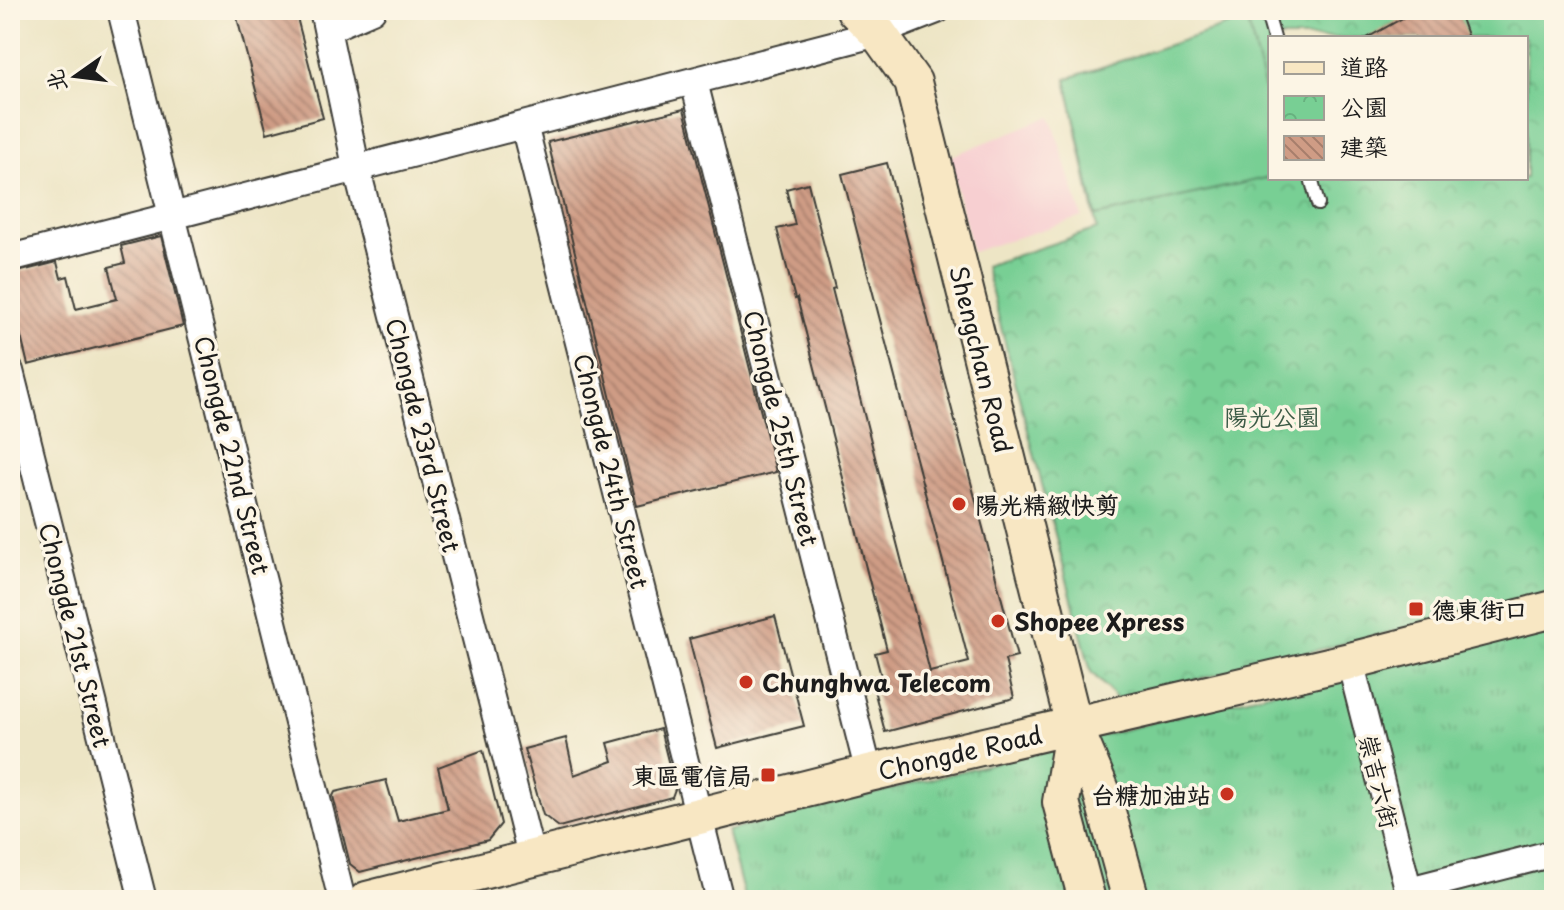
<svg xmlns="http://www.w3.org/2000/svg" width="1564" height="910" viewBox="0 0 1564 910" font-family="'Playpen Sans','LXGW WenKai TC',sans-serif">
  <style>
    .built { fill: #f7cfd1 }
    .grass { fill: url(#grass-tufts); stroke: #4a7658; stroke-width: 2 }
    .park { fill: url(#park-crowns); stroke: #4a7658; stroke-width: 2; fill-rule: evenodd }
    .pitch { fill: #78cf94; stroke: #4a7658; stroke-width: 2 }
    .building { fill: url(#building-back-hatch) }
    .lines { fill: none; stroke-linecap: round; stroke-linejoin: round }
    .lane-casing { stroke: #3b3a35; stroke-width: 16 }
    .street-casing { stroke: #3b3a35; stroke-width: 30 }
    .secondary-casing { stroke: #3b3a35; stroke-width: 40 }
    .lane { stroke: #fff; stroke-width: 12 }
    .street { stroke: #fff; stroke-width: 26 }
    .secondary { stroke: #f8e7c3; stroke-width: 36 }
    .poi-dot { fill: #c8321e; stroke: #fcf5e5; stroke-width: 3 }
    .labels { text-anchor: middle; dominant-baseline: central; stroke-width: 7; stroke-linejoin: round; paint-order: stroke }
    .street-label { font-size: 24px; fill: #1c1c1c; stroke: #fcf5e5 }
    .park-label { font-size: 24px; fill: #3c5b46; stroke: #fcf5e5 }
    .poi-label { font-size: 24px; font-weight: bold; fill: #1c1c1c; stroke: #fcf5e5; text-anchor: start }
  </style>
  <defs>
    <pattern id="grass-tufts" width="24" height="20" patternUnits="userSpaceOnUse" patternTransform="scale(2)"><rect width="24" height="20" fill="#78cf94"/><path d="M3 7l-1-3M5 7V3M7 7l1-3M15 17l-1-3M17 17v-4M19 17l1-3" fill="none" stroke="#67b17f"/></pattern>
    <pattern id="park-crowns" width="20" height="18" patternUnits="userSpaceOnUse" patternTransform="scale(2)"><rect width="20" height="18" fill="#78cf94"/><path d="M2 6a3 3 0 1 1 6 0M12 15a3 3 0 1 1 6 0" fill="none" stroke="#67b17f"/></pattern>
    <pattern id="building-back-hatch" width="6" height="6" patternUnits="userSpaceOnUse" patternTransform="scale(2)"><rect width="6" height="6" fill="#cf9c85"/><path d="M-1 5l2 2M0 0l6 6M5-1l2 2" fill="none" stroke="#a77e6c"/></pattern>
  </defs>
  <rect width="100%" height="100%" fill="#fcf5e5"/>
  <filter id="ink" filterUnits="userSpaceOnUse"><feTurbulence type="fractalNoise" baseFrequency=".0125" numOctaves="2"/><feDisplacementMap in="SourceGraphic" scale="16" xChannelSelector="R" yChannelSelector="G"/><feConvolveMatrix kernelMatrix="1 2 1 2 8 2 1 2 1" color-interpolation-filters="sRGB"/></filter>
  <filter id="wash" filterUnits="userSpaceOnUse"><feTurbulence type="fractalNoise" baseFrequency=".006" numOctaves="4" result="noise"/><feDisplacementMap in="SourceGraphic" scale="32" xChannelSelector="R" yChannelSelector="G"/><feGaussianBlur stdDeviation="1.8" result="paint"/><feColorMatrix in="noise" values="0 0 0 0 0 0 0 0 0 0 0 0 0 0 0 0 0 1.4 0 .05"/><feComposite in="paint" operator="in"/></filter>
  <g filter="url(#wash)">
    <rect width="100%" height="100%" fill="#ede5c5"/>
    <!-- built -->
    <path class="built" d="M 1051,116 L 1082,217 L 972,252 L 949,157 Z"/>
    <!-- grass -->
    <path class="grass" d="M 1554,620 L 1554,900 L 745,900 L 727,831 Z"/>
    <!-- park -->
    <path class="park" d="M 1278,10 L 1554,10 L 1554,592 L 1117,699 L 1091,672 L 985,266 L 1097,229 L 1066,79 ZM 1270,38 L 1526,38 L 1526,178 L 1270,178 Z"/>
    <!-- pitch -->
    <path class="pitch" d="M 1247,19 L 1270,110 L 1270,177 L 1096,216 L 1066,79 Z"/>
    <g id="blocks">
      <!-- building -->
      <path class="building" d="M 235,10 L 295,10 L 323,118 L 267,133 Z
        M 1417,10 L 1458,10 L 1468,38 L 1367,38 Z
        M 684,109 L 776,472 L 637,506 L 548,142 Z
        M 887,163 L 1017,657 L 1005,660 L 1014,698 L 885,732 L 872,682 L 882,680 L 875,653 L 887,650 L 797,298 L 795,299 L 777,229 L 795,225 L 786,189 L 808,183 L 835,288 L 832,289 L 930,672 L 969,662 L 842,174 Z
        M 161,236 L 183,326 L 28,365 L 10,292 L 10,274 L 57,262 L 61,278 L 68,276 L 76,309 L 117,299 L 109,267 L 125,263 L 121,246 Z
        M 775,616 L 804,726 L 717,748 L 689,639 Z
        M 660,729 L 675,789 L 672,797 L 559,827 L 543,815 L 524,749 L 566,738 L 574,775 L 613,761 L 608,743 Z
        M 483,750 L 501,824 L 488,840 L 360,872 L 350,864 L 333,796 L 335,792 L 386,780 L 398,821 L 448,809 L 438,767 Z"/>
    </g>
  </g>
  <g filter="url(#ink)">
    <use href="#blocks" fill-opacity="0" stroke="#3b3a35" stroke-width="2"/>
    <g class="lines">
      <!-- lane casing -->
      <g class="lane-casing">
        <path id="lane" d="M 1266,10 L 1274,38
          M 1311,178 L 1318,204"/>
      </g>
      <!-- street casing -->
      <g class="street-casing">
        <path id="street" d="M 121,10 L 342,900
          M 323,10 L 356,166 L 532,859
          M 328,29 L 372,10
          M 694,82 L 869,773
          M 524,125 L 720,900
          M 10,258 L 878,33 L 937,10
          M 10,371 L 143,900
          M 1350,661 L 1411,900
          M 1409,890 L 1554,853"/>
      </g>
      <!-- secondary casing -->
      <g class="secondary-casing">
        <path id="secondary" d="M 855,10 L 878,33 L 913,82 L 1074,726 L 1101,790 L 1131,900
          M 1074,726 L 1061,802 L 1087,900
          M 367,900 L 869,773 L 1350,661 L 1554,609"/>
      </g>
      <!-- lane -->
      <use href="#lane" class="lane"/>
      <!-- street -->
      <use href="#street" class="street"/>
      <!-- secondary -->
      <use href="#secondary" class="secondary"/>
    </g>
  </g>
  <!-- markers -->
  <g class="poi-dot">
    <circle cx="959" cy="504" r="8"/>
    <rect x="1408" y="601" width="16" height="16" rx="4"/>
    <circle cx="998" cy="621" r="8"/>
    <circle cx="746" cy="682" r="8"/>
    <rect x="760" y="767" width="16" height="16" rx="4"/>
    <circle cx="1227" cy="794" r="8"/>
  </g>
  <g class="labels">
    <!-- street labels -->
    <g class="street-label">
      <text transform="translate(982 359) rotate(76)">Shengchan Road</text>
      <text transform="translate(782 428) rotate(76)">Chongde 25th Street</text>
      <text transform="translate(424 435) rotate(76)">Chongde 23rd Street</text>
      <text transform="translate(233 455) rotate(76)">Chongde 22nd Street</text>
      <text transform="translate(612 471) rotate(76)">Chongde 24th Street</text>
      <text transform="translate(76 635) rotate(76)">Chongde 21st Street</text>
      <text transform="translate(960 752) rotate(-13)">Chongde Road</text>
      <text transform="translate(1380 781) rotate(76)">崇吉六街</text>
    </g>
    <!-- park labels -->
    <g class="park-label">
      <text x="1272" y="416">陽光公園</text>
    </g>
    <!-- poi labels -->
    <g class="poi-label">
      <text x="975" y="504">陽光精緻快剪</text>
      <text x="1432" y="609">德東街口</text>
      <text x="1014" y="621">Shopee Xpress</text>
      <text x="762" y="682">Chunghwa Telecom</text>
      <text x="752" y="775" text-anchor="end">東區電信局</text>
      <text x="1211" y="794" text-anchor="end">台糖加油站</text>
    </g>
  </g>
  <!-- margin -->
  <rect width="1564" height="910" fill="none" stroke="#fcf5e5" stroke-width="40"/>
  <!-- legend -->
  <rect x="1268" y="36" width="260" height="144" fill="#fcf5e5" stroke="#a29e95" stroke-width="2"/>
  <rect x="1284" y="62" width="40" height="12" fill="#f8e7c3" stroke="#a29e95" stroke-width="2"/>
  <text x="1340" y="76" font-size="24" fill="#1c1c1c">道路</text>
  <rect x="1284" y="96" width="40" height="24" fill="url(#park-crowns)" stroke="#a29e95" stroke-width="2"/>
  <text x="1340" y="116" font-size="24" fill="#1c1c1c">公園</text>
  <rect x="1284" y="136" width="40" height="24" fill="url(#building-back-hatch)" stroke="#a29e95" stroke-width="2"/>
  <text x="1340" y="156" font-size="24" fill="#1c1c1c">建築</text>
  <!-- north arrow -->
  <g transform="translate(76 76) rotate(256)" stroke="#fcf5e5" stroke-width="6" paint-order="stroke">
  <path d="M0-6L14 30L0 20L-14 30Z" fill="#1c1c1c"/>
  <text y="-12" font-size="22" font-weight="bold" text-anchor="middle" fill="#1c1c1c">北</text>
  </g>
</svg>
